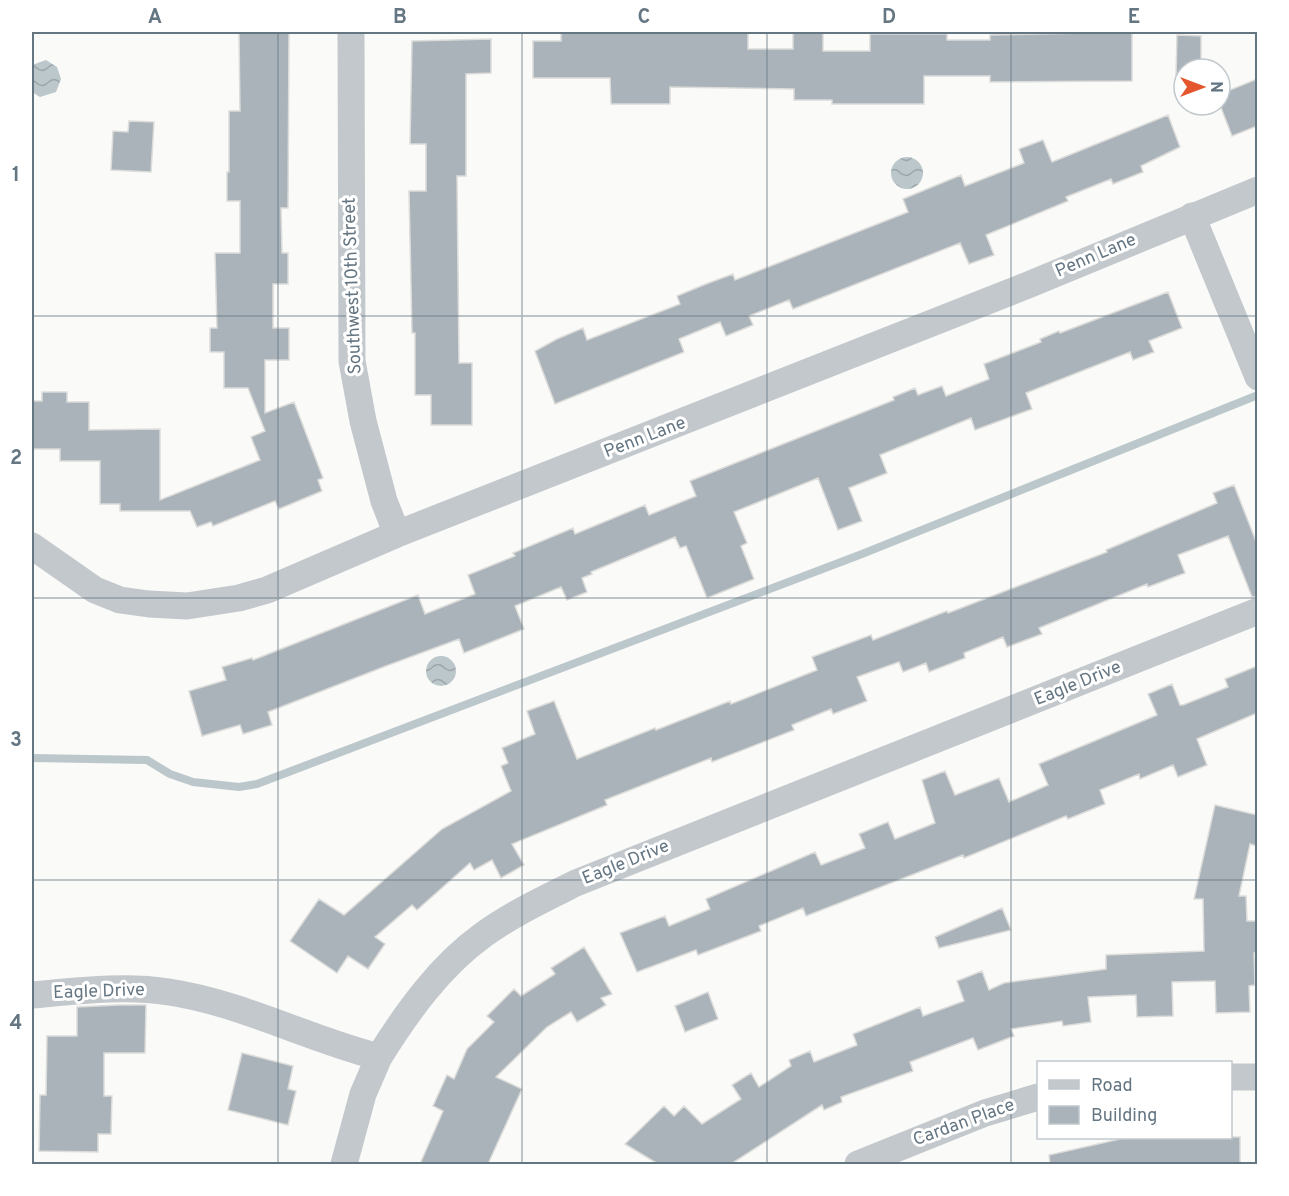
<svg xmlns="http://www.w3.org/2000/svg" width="1289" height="1196" viewBox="0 0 1289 1196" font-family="Overpass,sans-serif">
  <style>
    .water { fill: url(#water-waves) }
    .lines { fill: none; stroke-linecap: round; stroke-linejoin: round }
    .stream { stroke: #bbc7cb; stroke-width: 8 }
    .building { fill: #aab3b9; stroke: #dcdcda; stroke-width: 1.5 }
    .minor { stroke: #c3c8cc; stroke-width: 27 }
    .grid { fill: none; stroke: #657683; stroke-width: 1.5; stroke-opacity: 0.55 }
    .labels { text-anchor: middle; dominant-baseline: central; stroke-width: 6; stroke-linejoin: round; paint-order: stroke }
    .street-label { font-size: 18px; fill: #657683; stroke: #fff }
    .neatline { fill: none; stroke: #657683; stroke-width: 2 }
    .grid-label { font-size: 20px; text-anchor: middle; font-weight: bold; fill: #657683 }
  </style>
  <defs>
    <pattern id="water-waves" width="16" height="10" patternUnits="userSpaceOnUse" patternTransform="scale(1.5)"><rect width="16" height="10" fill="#bbc7cb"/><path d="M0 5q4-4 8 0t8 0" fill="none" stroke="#9ca6aa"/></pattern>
  </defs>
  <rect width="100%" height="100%" fill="#fafaf8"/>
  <!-- water -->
  <path class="water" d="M 46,60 L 57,67 L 61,79 L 56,92 L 40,97 L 32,92 L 32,65 Z
    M891 173a16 16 0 1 1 32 0a16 16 0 1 1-32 0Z
    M426 671a15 15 0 1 1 30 0a15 15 0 1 1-30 0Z"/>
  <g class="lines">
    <!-- stream -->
    <path class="stream" d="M 32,758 L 147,760 L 170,774 L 193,782 L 239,787 L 257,784 L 862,554 L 1258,395"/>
  </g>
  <!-- building -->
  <path class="building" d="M 239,32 L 289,32 L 288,208 L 281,208 L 282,253 L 288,253 L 288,284 L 273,284 L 273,328 L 289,328 L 289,360 L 265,360 L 265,413 L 294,402 L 323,478 L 318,480 L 322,491 L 279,509 L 275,501 L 213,526 L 211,522 L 197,527 L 190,511 L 120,511 L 120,504 L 100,504 L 100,461 L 60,461 L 60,449 L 32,449 L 32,401 L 42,401 L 42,392 L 67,392 L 67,402 L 89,402 L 89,430 L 160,429 L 160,500 L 260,460 L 251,437 L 265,431 L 248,388 L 224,388 L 224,352 L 210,352 L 210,328 L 217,328 L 215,253 L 240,253 L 240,201 L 227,201 L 227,172 L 229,172 L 229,111 L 240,111 Z
    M 561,32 L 748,33 L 748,49 L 793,49 L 793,32 L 823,33 L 823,51 L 870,51 L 870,34 L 947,34 L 947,40 L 990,40 L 990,35 L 1132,32 L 1132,81 L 990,82 L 990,76 L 924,76 L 924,104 L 832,104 L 832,100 L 794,100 L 794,89 L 670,87 L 670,104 L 611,104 L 610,78 L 533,78 L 533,41 L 561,41 Z
    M 1177,35 L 1201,36 L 1201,69 L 1184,69 L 1184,77 L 1176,76 Z
    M 491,39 L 491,73 L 466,74 L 466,176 L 457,176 L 459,363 L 472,363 L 472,425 L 431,425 L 431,395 L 415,395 L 415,333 L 412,333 L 409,191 L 426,191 L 426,144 L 410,144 L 412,41 Z
    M 1257,79 L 1257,126 L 1232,136 L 1220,105 L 1220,94 Z
    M 1168,115 L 1180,147 L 1141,166 L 1143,172 L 1113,184 L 1111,179 L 1066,197 L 1068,201 L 986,235 L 994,255 L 969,264 L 960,243 L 793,309 L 789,300 L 749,316 L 753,325 L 726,336 L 720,322 L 679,339 L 684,352 L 555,404 L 535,351 L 557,339 L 583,328 L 587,340 L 680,304 L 677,296 L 706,284 L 733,274 L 735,280 L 908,212 L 903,199 L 961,175 L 965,186 L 1024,163 L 1019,149 L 1043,140 L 1052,162 Z
    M 129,121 L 154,122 L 151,172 L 111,170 L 113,131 L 128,132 Z
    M 1168,292 L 1182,328 L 1149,341 L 1154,352 L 1133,360 L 1130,352 L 1026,393 L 1032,409 L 975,430 L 971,418 L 880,455 L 887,473 L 849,488 L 862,521 L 838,530 L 818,478 L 734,512 L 747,543 L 741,546 L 754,579 L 707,598 L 686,546 L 680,548 L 675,537 L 591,572 L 592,574 L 582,578 L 587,592 L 567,600 L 561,587 L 515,606 L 524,629 L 464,653 L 459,639 L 386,666 L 268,712 L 272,725 L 243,734 L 240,725 L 202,736 L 189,691 L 226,680 L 222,667 L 252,658 L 253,660 L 418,595 L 425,614 L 475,594 L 468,575 L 515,556 L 513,553 L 573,528 L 575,534 L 645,505 L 649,515 L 696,496 L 690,481 L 894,400 L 893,397 L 915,388 L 918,395 L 942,386 L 946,396 L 989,379 L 984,364 L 1041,342 L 1040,339 L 1059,331 L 1060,333 Z
    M 1234,485 L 1257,544 L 1257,596 L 1252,597 L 1228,536 L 1178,555 L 1185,573 L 1148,587 L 1147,584 L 1039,628 L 1042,634 L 1007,647 L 1003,637 L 964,653 L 965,658 L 929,672 L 926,663 L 903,672 L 899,662 L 857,677 L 867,701 L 833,714 L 831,709 L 792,725 L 794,730 L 712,762 L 711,758 L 605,800 L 607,805 L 512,844 L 524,865 L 501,878 L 492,860 L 474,870 L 470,863 L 417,910 L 412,905 L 375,937 L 385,944 L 368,969 L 348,956 L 337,973 L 290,941 L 319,899 L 344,915 L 442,829 L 511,791 L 501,766 L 508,763 L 502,748 L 535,734 L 527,711 L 554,701 L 577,759 L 655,728 L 656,730 L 730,701 L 731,704 L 817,670 L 812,657 L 871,635 L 873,640 L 947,611 L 948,613 L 1107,552 L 1106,550 L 1217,503 L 1213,493 Z
    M 1257,666 L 1257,713 L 1197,739 L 1207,765 L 1178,777 L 1173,765 L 1140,779 L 1139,774 L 1100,790 L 1105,804 L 1068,819 L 1066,816 L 964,858 L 963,855 L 806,916 L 803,908 L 759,926 L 761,931 L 698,955 L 696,950 L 637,972 L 620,933 L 665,916 L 669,926 L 710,909 L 706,899 L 815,852 L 821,865 L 865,848 L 859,834 L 888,822 L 895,839 L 935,823 L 922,780 L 945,771 L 955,795 L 999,778 L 1009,802 L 1048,785 L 1039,764 L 1157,715 L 1148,694 L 1172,684 L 1180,705 L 1183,705 L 1228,687 L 1225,679 Z
    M 1215,805 L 1257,815 L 1257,846 L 1250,844 L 1239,896 L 1246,896 L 1247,921 L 1257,921 L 1257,952 L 1254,953 L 1255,985 L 1249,986 L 1250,1012 L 1216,1013 L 1215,981 L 1172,982 L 1173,1016 L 1137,1017 L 1136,995 L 1088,997 L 1091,1022 L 1063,1026 L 1062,1021 L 1011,1029 L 1014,1036 L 978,1050 L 973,1038 L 910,1062 L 913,1071 L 841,1097 L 842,1102 L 824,1110 L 822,1105 L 731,1164 L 658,1164 L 625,1144 L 664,1106 L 674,1116 L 684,1106 L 702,1124 L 741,1099 L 732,1085 L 751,1073 L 759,1087 L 791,1066 L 789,1060 L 810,1051 L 814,1062 L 857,1045 L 853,1034 L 920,1007 L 923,1016 L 964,1001 L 957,981 L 982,971 L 989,990 L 1004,983 L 1106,969 L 1106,955 L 1204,951 L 1203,899 L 1194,899 Z
    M 1002,908 L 1011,930 L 939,948 L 935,937 Z
    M 584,947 L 612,994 L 601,998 L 606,1005 L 577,1022 L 571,1012 L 547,1027 L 496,1077 L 522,1089 L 488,1164 L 420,1164 L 443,1111 L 433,1106 L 447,1075 L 454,1079 L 467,1049 L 494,1022 L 487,1016 L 514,989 L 521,996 L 555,974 L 551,968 Z
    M 708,992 L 718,1019 L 685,1032 L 675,1006 Z
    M 118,1005 L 146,1005 L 145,1053 L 104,1053 L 104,1096 L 112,1096 L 111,1134 L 98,1134 L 98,1152 L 39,1151 L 40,1095 L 46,1095 L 47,1036 L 77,1036 L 77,1007 Z
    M 242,1053 L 293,1066 L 288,1089 L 296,1091 L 288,1125 L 228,1110 Z
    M 1129,1137 L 1240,1137 L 1240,1164 L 1050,1164 L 1049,1155 Z"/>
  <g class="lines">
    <!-- minor -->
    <path class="minor" d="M 351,32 L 352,361 L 363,421 L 384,501 L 397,534
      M 1192,216 L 1258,377
      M 32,546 L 95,590 L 120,600 L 149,604 L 187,606 L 239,598 L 267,590 L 397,534 L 1028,285 L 1258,190
      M 32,995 C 77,991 124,985 169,992 C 242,1003 308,1039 379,1057 C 407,1012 440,966 483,935 C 512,914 544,899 576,883 L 1258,611
      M 1230,1077 L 1258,1077
      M 344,1164 L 363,1094 L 379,1057
      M 858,1164 L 985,1113 L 1038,1097"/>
  </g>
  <!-- grid -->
  <path class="grid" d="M 278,32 L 278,1164M 522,32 L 522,1164M 767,32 L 767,1164M 1011,32 L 1011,1164M 32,316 L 1258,316M 32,598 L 1258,598M 32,880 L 1258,880"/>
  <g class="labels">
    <!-- street labels -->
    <g class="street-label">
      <text transform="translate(1096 256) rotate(-23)">Penn Lane</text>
      <text transform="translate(353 286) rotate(-92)">Southwest 10th Street</text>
      <text transform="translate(645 438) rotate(-21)">Penn Lane</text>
      <text transform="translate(1078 684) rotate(-22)">Eagle Drive</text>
      <text transform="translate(626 863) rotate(-22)">Eagle Drive</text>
      <text transform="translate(99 992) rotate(-2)">Eagle Drive</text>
      <text transform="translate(964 1123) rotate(-20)">Cardan Place</text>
    </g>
  </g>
  <!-- border -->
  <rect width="1289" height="1196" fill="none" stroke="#ffffff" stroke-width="66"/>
  <!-- legend -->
  <rect x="1037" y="1061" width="195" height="78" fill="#ffffff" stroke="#c1c8cd" stroke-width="1.5"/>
  <rect x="1049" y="1080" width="30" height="9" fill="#c3c8cc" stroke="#c1c8cd" stroke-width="1.5"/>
  <text x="1091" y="1091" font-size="18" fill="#657683">Road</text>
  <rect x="1049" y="1106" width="30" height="18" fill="#aab3b9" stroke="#c1c8cd" stroke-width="1.5"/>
  <text x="1091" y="1121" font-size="18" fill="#657683">Building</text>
  <!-- north arrow -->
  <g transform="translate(1202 87) rotate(90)"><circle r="28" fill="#ffffff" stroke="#c1c8cd" stroke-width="1.5"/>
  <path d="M0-4.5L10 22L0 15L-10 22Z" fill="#e4572e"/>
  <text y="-9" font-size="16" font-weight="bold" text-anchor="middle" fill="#657683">N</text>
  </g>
  <rect x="33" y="33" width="1223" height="1130" class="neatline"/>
  <g class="grid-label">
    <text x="155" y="23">A</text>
    <text x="400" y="23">B</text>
    <text x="644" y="23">C</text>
    <text x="889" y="23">D</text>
    <text x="1134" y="23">E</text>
    <text x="16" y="181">1</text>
    <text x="16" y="464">2</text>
    <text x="16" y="746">3</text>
    <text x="16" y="1029">4</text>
  </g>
</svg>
